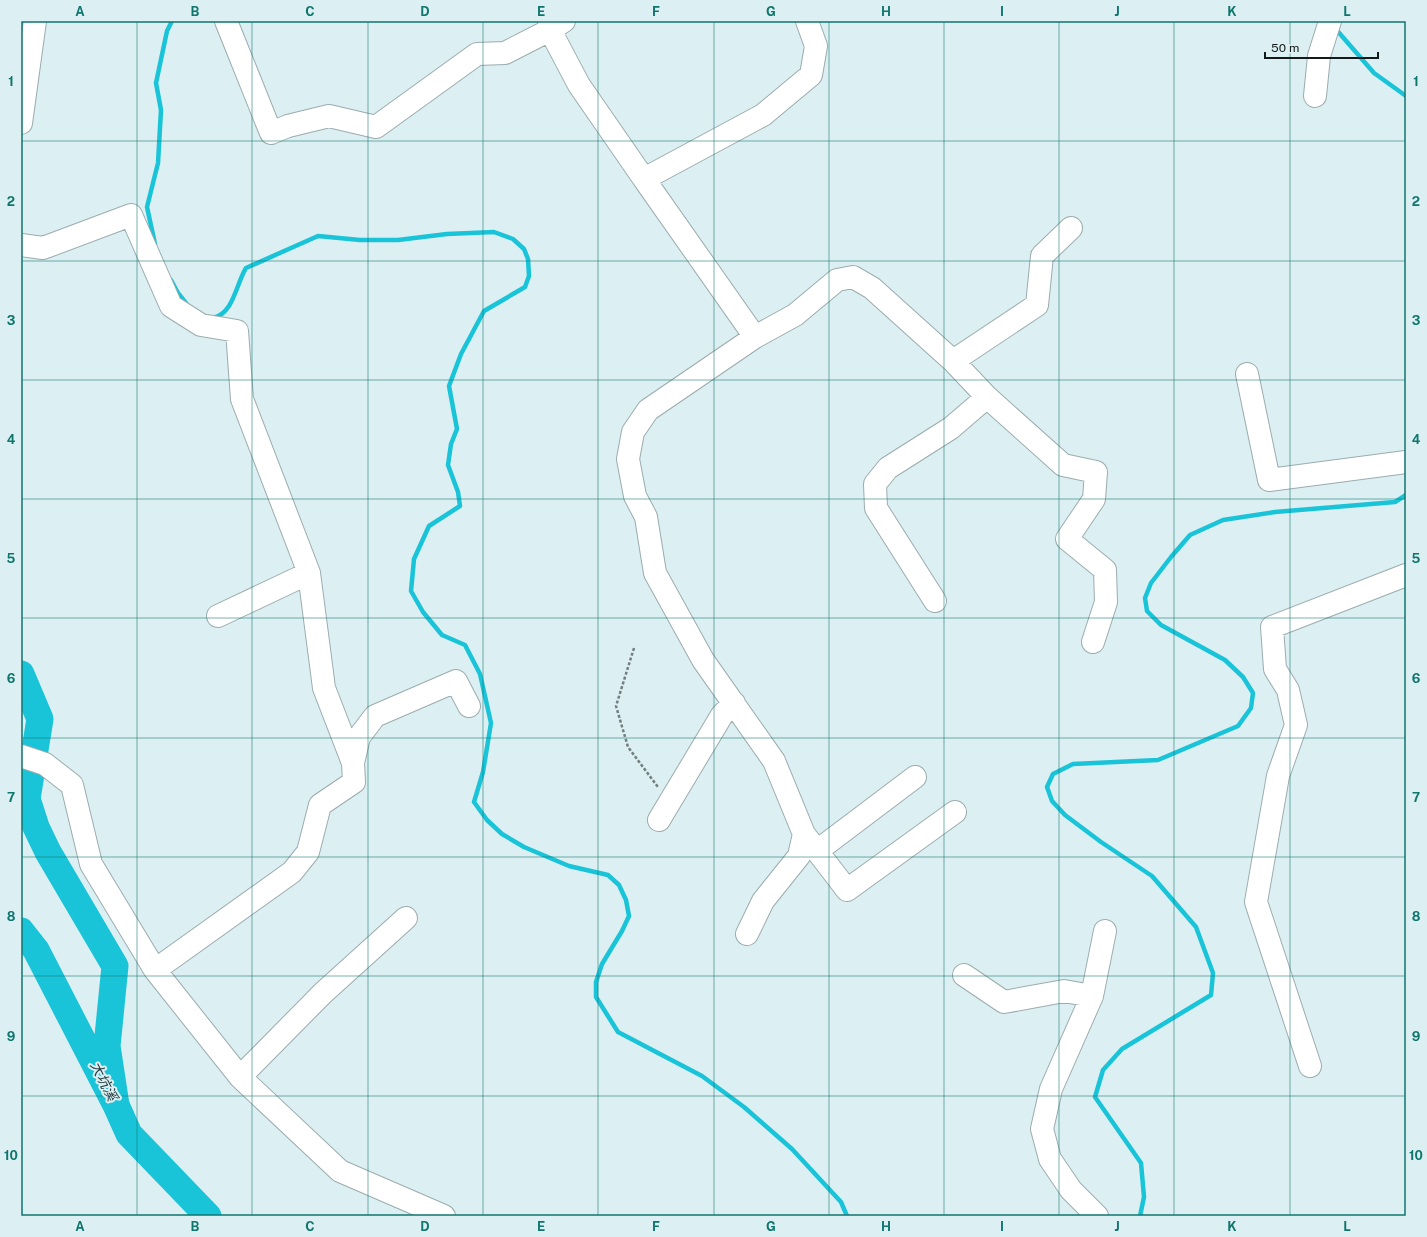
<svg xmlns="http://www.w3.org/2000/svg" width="1427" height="1237" viewBox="0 0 1427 1237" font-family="'Public Sans','Noto Sans TC',sans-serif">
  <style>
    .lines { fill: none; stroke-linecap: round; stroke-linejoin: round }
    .stream { stroke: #19c4d9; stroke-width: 4.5 }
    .river { stroke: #19c4d9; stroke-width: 27 }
    .minor-casing { stroke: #9bacaf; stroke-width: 24 }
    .path { stroke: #727e80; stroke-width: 2.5; stroke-dasharray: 3 2; stroke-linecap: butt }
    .minor { stroke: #fff; stroke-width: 22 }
    .grid { fill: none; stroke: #0f766e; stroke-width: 1; stroke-opacity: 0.55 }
    .labels { text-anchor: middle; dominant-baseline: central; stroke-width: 4; stroke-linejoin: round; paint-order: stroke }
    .water-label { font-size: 14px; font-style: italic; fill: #243d41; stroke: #dceff2 }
    .neatline { fill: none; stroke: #0f766e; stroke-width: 1.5 }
    .grid-label { font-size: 13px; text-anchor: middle; font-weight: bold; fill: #0f766e }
  </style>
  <rect width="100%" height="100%" fill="#dceff2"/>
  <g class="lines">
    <!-- stream -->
    <path class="stream" d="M 1334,27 L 1374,73 L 1406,96
      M 155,244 L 147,207 L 158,163 L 161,110 L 156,83 L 167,31 L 172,21
      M 171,280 L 178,293 L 189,307
      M 213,318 C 234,313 236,284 246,268 L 318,236 L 360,240 L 398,240 L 447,234 L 494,232 L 513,239 L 524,249 L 528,259 L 529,276 L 525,287 L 484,311 L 461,354 L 449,386 L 457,429 L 451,444 L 448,465 L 458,492 L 460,506 L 429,526 L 414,559 L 411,591 L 423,612 L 442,635 L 465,645 L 480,674 L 491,723 L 483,772 L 474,802 L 487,820 L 502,834 L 524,847 L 569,866 L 608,875 L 619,885 L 626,900 L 629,916 L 622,931 L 602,964 L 596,982 L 596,997 L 618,1032 L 702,1076 L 744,1107 L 792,1149 L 841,1202 L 847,1216
      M 1140,1216 L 1144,1197 L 1141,1163 L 1095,1097 L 1103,1070 L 1122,1049 L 1211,995 L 1213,973 L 1196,927 L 1152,876 L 1101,842 L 1065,815 L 1052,801 L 1047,787 L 1053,774 L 1073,764 L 1158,760 L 1238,726 L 1251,708 L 1253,693 L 1243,677 L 1225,660 L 1161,625 L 1147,611 L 1145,598 L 1151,583 L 1171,557 L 1190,535 L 1223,520 L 1275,512 L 1395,502 L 1406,495"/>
    <!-- river -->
    <path class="river" d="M 21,674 L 40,719 L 27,799 L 36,827 L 48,852 L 115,966 L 107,1046 L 116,1105
      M 21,931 L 36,950 L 116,1105 L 129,1134 L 208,1216"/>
    <!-- minor casing -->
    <g class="minor-casing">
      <path id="minor" d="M 226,21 L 271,133 L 288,126 L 329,116 L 376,127 L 477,54 L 505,53 L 550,30 L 564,21
        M 549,21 L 550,30 L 579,85 L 644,179
        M 807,21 L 816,46 L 811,75 L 763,115 L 644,179 L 755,337 L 795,315 L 837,280 L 853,277 L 872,288 L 953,361
        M 1315,96 L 1319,56 L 1330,21
        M 21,123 L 35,21
        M 21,245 L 43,248 L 131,215 L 171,306 L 201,325 L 237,331 L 242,399 L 309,573 L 324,688 L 353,763
        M 1247,374 L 1269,480 L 1406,462
        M 987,397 L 1063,465 L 1096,472 L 1094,499 L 1067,539 L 1105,570 L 1106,602 L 1093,642
        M 935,601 L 876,508 L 875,484 L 888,468 L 951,428 L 987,397 L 953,361 L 1037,305 L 1042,256 L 1071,228
        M 218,616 L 309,573
        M 21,756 L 45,764 L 72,785 L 91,864 L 155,970 L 240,1077 L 340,1171 L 444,1216
        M 659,820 L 722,715 L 734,703
        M 804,834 L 847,890 L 955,812
        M 817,851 L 915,777
        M 747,934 L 763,901 L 799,856 L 804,834 L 774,761 L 703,660 L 655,573 L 646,517 L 635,496 L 628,459 L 633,432 L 648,410 L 755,337
        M 155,970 L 292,872 L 308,852 L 320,805 L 354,782 L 353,763 L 359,737 L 375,716 L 456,681 L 469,706
        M 964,975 L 1004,1002 L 1064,991 L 1092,996
        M 1310,1066 L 1256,902 L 1278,776 L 1296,725 L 1288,690 L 1275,669 L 1272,627 L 1406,575
        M 240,1077 L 323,993 L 406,918
        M 1097,1216 L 1071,1190 L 1050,1159 L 1042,1129 L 1051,1089 L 1092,996 L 1105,931"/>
    </g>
    <!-- path -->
    <path class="path" d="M 634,648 L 616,706 L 628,747 L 658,787"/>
    <!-- minor -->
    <use href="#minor" class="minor"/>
  </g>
  <!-- grid -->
  <path class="grid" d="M 137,21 L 137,1216M 252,21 L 252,1216M 368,21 L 368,1216M 483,21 L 483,1216M 598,21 L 598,1216M 714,21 L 714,1216M 829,21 L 829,1216M 944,21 L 944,1216M 1059,21 L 1059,1216M 1174,21 L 1174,1216M 1290,21 L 1290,1216M 21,141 L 1406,141M 21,261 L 1406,261M 21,380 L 1406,380M 21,499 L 1406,499M 21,618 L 1406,618M 21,738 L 1406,738M 21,857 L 1406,857M 21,976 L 1406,976M 21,1096 L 1406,1096"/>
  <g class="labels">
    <!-- water labels -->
    <g class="water-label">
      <text transform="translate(104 1081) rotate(63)">大坑溪</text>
    </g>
  </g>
  <!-- border -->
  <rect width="1427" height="1237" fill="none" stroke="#dceff2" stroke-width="44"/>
  <!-- scale -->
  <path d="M1265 52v6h113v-6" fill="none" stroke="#131a1b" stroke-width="2"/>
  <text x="1271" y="52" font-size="12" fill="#131a1b" stroke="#dceff2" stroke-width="3" paint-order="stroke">50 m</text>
  <rect x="22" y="22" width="1383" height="1193" class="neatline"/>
  <g class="grid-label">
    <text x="80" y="16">A</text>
    <text x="195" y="16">B</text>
    <text x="310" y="16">C</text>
    <text x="425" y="16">D</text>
    <text x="541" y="16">E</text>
    <text x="656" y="16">F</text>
    <text x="771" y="16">G</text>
    <text x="886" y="16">H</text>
    <text x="1002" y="16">I</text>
    <text x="1117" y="16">J</text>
    <text x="1232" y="16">K</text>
    <text x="1347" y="16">L</text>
    <text x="11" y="86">1</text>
    <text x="1416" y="86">1</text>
    <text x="11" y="206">2</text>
    <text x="1416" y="206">2</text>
    <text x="11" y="325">3</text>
    <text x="1416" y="325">3</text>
    <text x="11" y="444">4</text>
    <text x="1416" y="444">4</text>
    <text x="11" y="563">5</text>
    <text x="1416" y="563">5</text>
    <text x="11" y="683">6</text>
    <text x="1416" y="683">6</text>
    <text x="11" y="802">7</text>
    <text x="1416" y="802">7</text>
    <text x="11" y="921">8</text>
    <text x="1416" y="921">8</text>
    <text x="11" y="1041">9</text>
    <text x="1416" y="1041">9</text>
    <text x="11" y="1160">10</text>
    <text x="1416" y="1160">10</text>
    <text x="80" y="1231">A</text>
    <text x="195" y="1231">B</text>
    <text x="310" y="1231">C</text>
    <text x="425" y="1231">D</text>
    <text x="541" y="1231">E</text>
    <text x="656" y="1231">F</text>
    <text x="771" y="1231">G</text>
    <text x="886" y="1231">H</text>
    <text x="1002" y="1231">I</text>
    <text x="1117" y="1231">J</text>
    <text x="1232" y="1231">K</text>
    <text x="1347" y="1231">L</text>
  </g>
</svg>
